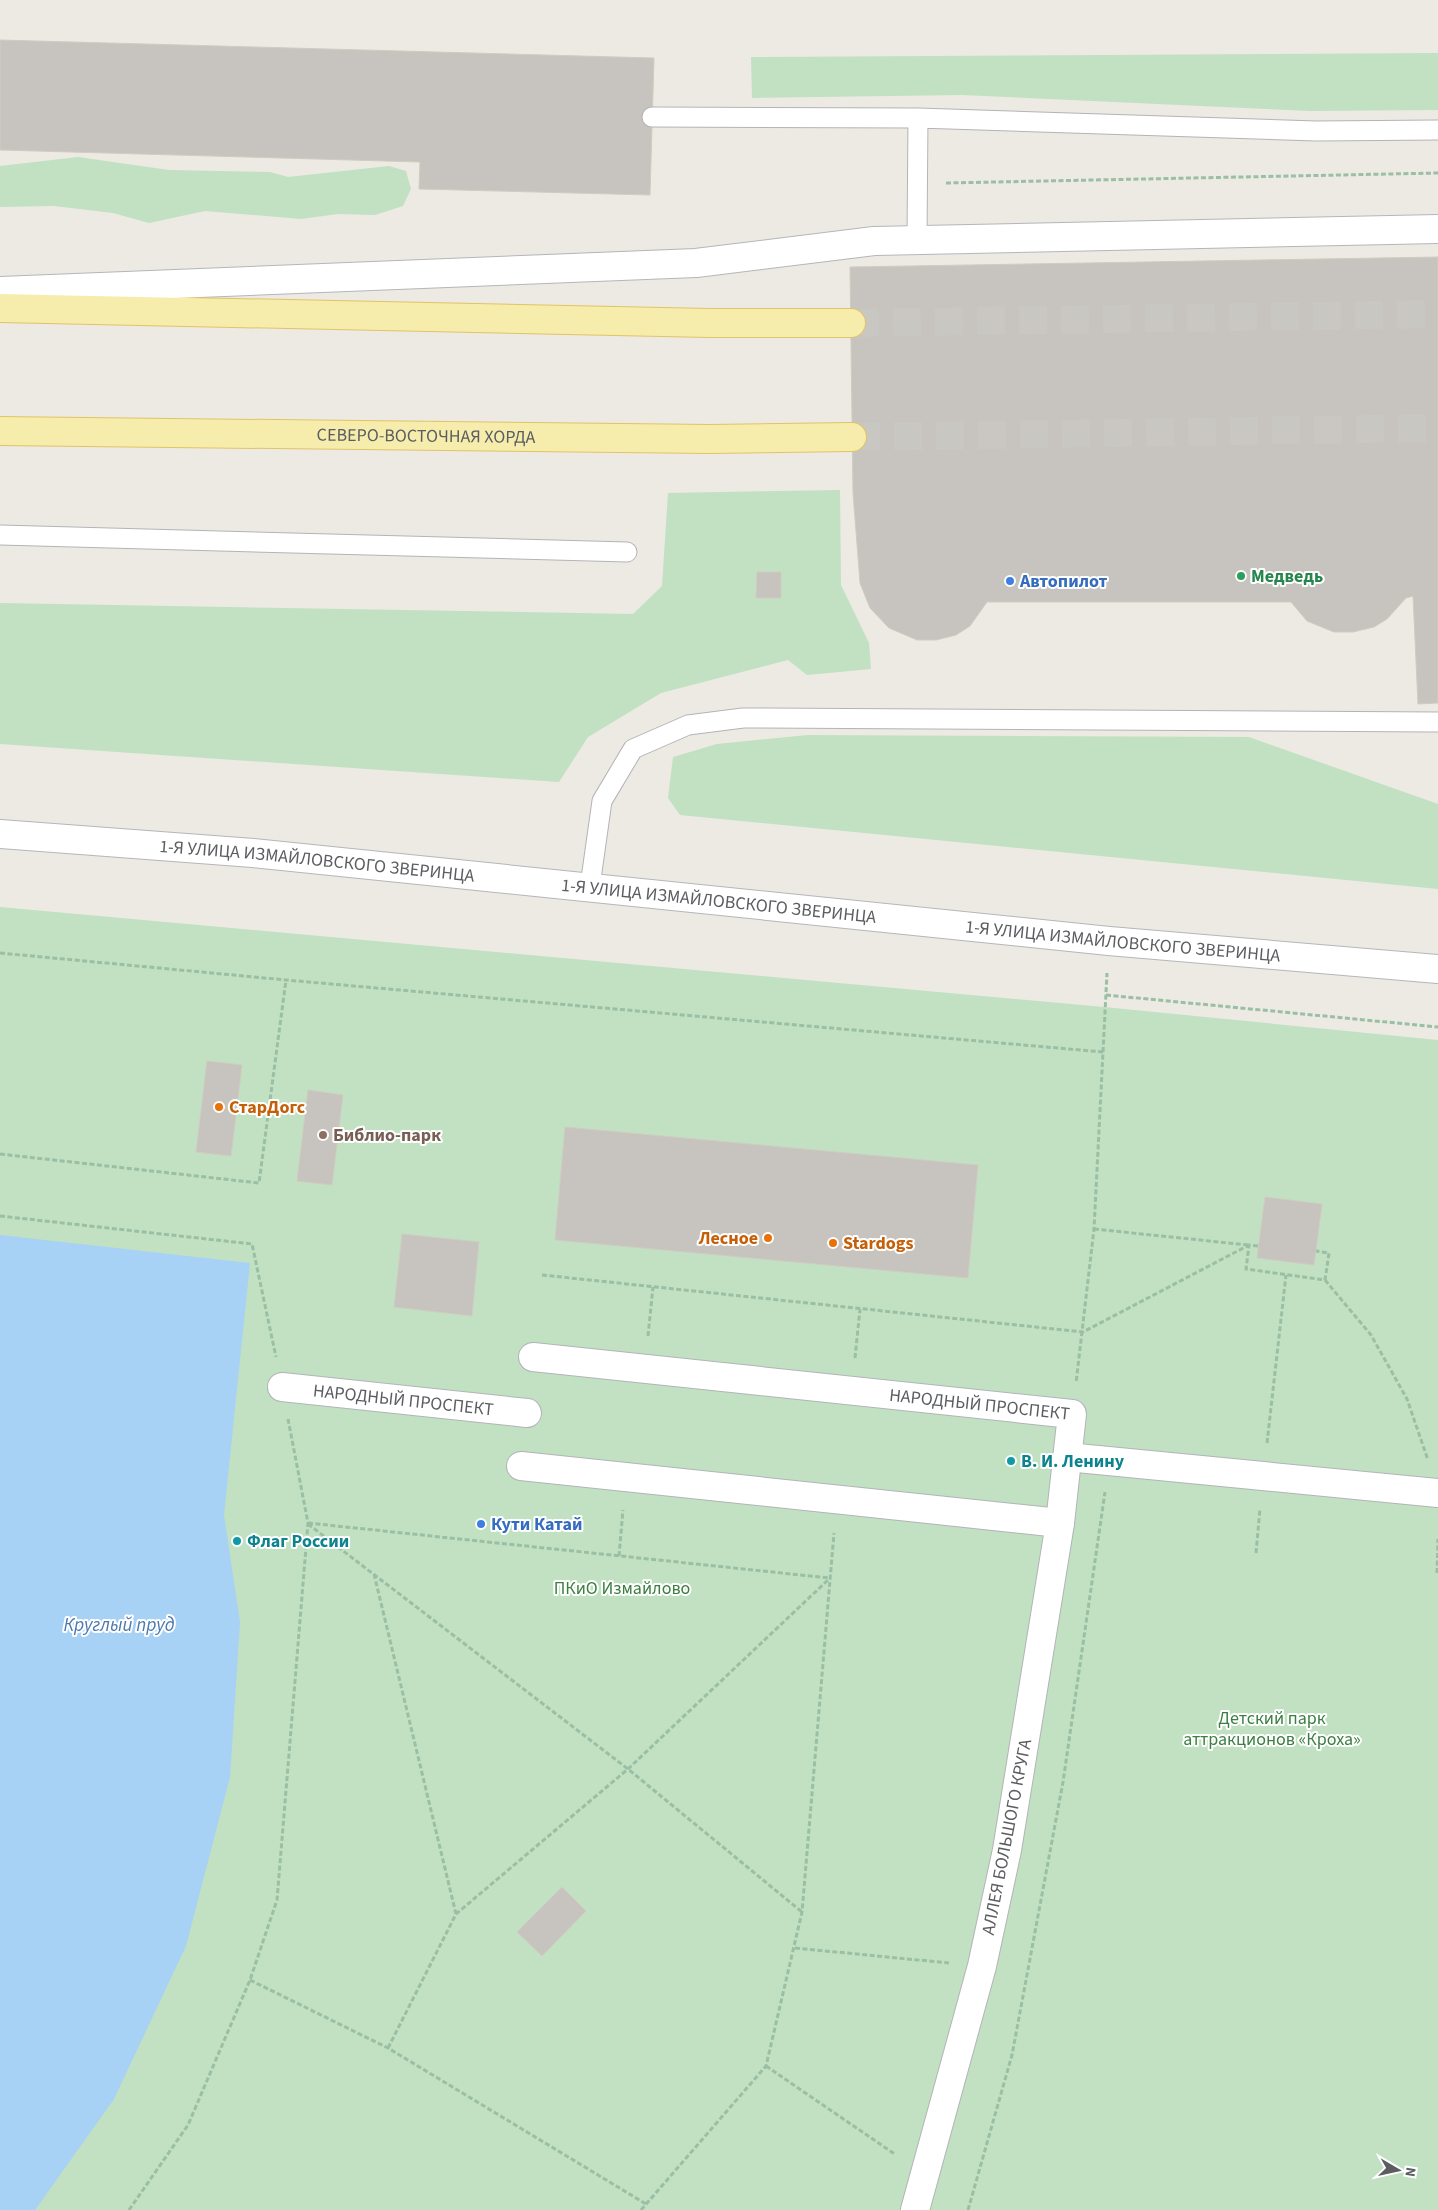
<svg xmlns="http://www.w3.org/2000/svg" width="1438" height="2210" viewBox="0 0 1438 2210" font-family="'Source Sans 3',sans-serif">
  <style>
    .green { fill: #c1e1c2 }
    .water { fill: #a8d1f6 }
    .building { fill: #c7c4bf; stroke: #d0ccc1 }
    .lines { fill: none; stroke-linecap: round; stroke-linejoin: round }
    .primary-tunnel { stroke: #c8c7c2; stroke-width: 28; stroke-dasharray: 28 14; stroke-linecap: butt }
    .lane-casing { stroke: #b3b4b8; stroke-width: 21 }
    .street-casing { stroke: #b3b4b8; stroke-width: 30 }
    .secondary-casing { stroke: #b4b6bb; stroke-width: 30 }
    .primary-casing { stroke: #e2c365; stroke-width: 30 }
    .path { stroke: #9abfa5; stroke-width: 3; stroke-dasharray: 5 2.5; stroke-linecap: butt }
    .lane { stroke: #fff; stroke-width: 19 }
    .street { stroke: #fff; stroke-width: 28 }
    .secondary { stroke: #fff; stroke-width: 28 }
    .primary { stroke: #f6edad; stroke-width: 28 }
    .leisure-dot { fill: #2e9e5b; stroke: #fff; stroke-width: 2 }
    .shop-dot { fill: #3f7fe0; stroke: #fff; stroke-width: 2 }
    .food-dot { fill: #e8710a; stroke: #fff; stroke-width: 2 }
    .education-dot { fill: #8d6e63; stroke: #fff; stroke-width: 2 }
    .culture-dot { fill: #0f9aa8; stroke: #fff; stroke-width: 2 }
    .labels { text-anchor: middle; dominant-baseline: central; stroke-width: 4; stroke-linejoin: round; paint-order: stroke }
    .street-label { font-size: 18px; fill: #5b5d61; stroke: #fff }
    .leisure-label { font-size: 18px; font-weight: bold; fill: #27864d; stroke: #fff; text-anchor: start }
    .shop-label { font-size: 18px; font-weight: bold; fill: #366cbe; stroke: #fff; text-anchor: start }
    .food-label { font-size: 18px; font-weight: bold; fill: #c56008; stroke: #fff; text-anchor: start }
    .education-label { font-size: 18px; font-weight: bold; fill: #785e54; stroke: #fff; text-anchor: start }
    .culture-label { font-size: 18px; font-weight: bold; fill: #0d838f; stroke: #fff; text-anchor: start }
    .park-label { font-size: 18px; fill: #3d7e42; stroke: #fff }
    .water-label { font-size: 19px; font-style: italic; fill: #4b78ae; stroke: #fff }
  </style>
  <rect width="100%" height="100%" fill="#eceae2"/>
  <!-- green -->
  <path class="green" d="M 1438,53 L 1438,110 L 1310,111 L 962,95 L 752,98 L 751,57 Z
    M 78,157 L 169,170 L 270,172 L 288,177 L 389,166 L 406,171 L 411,189 L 403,206 L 375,215 L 338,214 L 301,219 L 205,211 L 149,223 L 113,213 L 54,206 L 0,207 L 0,166 Z
    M 840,490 L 841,585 L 869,643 L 871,669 L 807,675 L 788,660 L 661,693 L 588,737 L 559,782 L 0,744 L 0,603 L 633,614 L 662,586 L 668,493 Z
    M 808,735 L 1249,737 L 1438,804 L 1438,889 L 680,815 L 668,798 L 673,757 L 717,744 Z
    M 0,907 L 1104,1007 L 1438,1040 L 1438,2210 L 0,2210 Z"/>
  <!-- water -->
  <path class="water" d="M 0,1235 L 250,1263 L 224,1515 L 240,1622 L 230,1777 L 186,1946 L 114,2099 L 35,2210 L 0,2210 Z"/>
  <!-- building -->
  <path class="building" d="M 0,40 L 654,58 L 650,195 L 419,189 L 420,162 L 0,150 Z
    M 1438,257 L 1438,703 L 1418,704 L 1413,596 L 1406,598 L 1387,619 L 1374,627 L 1353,632 L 1334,632 L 1307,621 L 1291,602 L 987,602 L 970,626 L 956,635 L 936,640 L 917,640 L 889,628 L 870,608 L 860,583 L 853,493 L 850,267 Z
    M 757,572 L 781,572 L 781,598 L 756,598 Z
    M 207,1061 L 242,1065 L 231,1156 L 196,1152 Z
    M 308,1090 L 343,1095 L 332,1185 L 297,1181 Z
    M 565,1127 L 978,1165 L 968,1278 L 555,1240 Z
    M 1265,1197 L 1322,1204 L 1314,1265 L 1257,1258 Z
    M 402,1234 L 479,1242 L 472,1316 L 394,1307 Z
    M 562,1887 L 586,1911 L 542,1956 L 517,1932 Z"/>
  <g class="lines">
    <!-- primary-tunnel -->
    <path class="primary-tunnel" d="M 851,323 L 1438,314
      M 852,437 L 1438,428"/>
    <!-- lane casing -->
    <g class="lane-casing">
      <path id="lane" d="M 652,117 L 918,118 L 1316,131 L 1438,130
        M 917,240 L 918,118
        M 0,535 L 627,552
        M 590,886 L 602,801 L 633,749 L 688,725 L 743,718 L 1438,722"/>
    </g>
    <!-- street casing -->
    <g class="street-casing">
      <g id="street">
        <path id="s1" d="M 533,1357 L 1072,1414 L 1060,1523 L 1007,1850 L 982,1966 L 915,2210"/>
        <path id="s2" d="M 282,1387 L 527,1413"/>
        <path d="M 1067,1457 L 1438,1493"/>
        <path d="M 521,1466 L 1060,1523"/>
      </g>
    </g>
    <!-- secondary casing -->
    <g class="secondary-casing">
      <g id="secondary">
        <path d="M 0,291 L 696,263 L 874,241 L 1438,229"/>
        <path id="s3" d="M 0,834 L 253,853 L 1109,941 L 1438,969"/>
      </g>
    </g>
    <!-- primary casing -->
    <g class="primary-casing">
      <g id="primary">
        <path d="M 0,308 L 710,323 L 851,323"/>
        <path id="s4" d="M 0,431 L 710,439 L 852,437"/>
      </g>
    </g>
    <!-- path -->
    <path class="path" d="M 946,183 L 1438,173
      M 0,953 L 286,980 L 1103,1052 L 1094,1229 L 1076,1383
      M 1106,995 L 1438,1027
      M 1103,1052 L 1107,973
      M 0,1154 L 259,1183 L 286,980
      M 0,1216 L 252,1244 L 276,1357
      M 1094,1229 L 1248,1245
      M 1258,1246 L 1249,1245 L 1246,1269 L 1325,1280 L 1329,1253 L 1316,1251
      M 542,1275 L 1083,1332 L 1249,1245
      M 1325,1280 L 1371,1335 L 1407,1399 L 1428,1460
      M 648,1336 L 653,1287
      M 855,1358 L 860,1309
      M 1267,1443 L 1286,1275
      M 308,1523 L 829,1578
      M 308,1524 L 628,1769 L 802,1912
      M 1256,1553 L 1260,1509
      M 619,1556 L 623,1510
      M 1437,1573 L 1438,1539
      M 374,1574 L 456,1914
      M 795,1948 L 949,1963
      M 250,1980 L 388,2048 L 646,2204
      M 388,2048 L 456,1914 L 628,1769 L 829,1579
      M 766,2066 L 896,2155
      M 129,2210 L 188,2125 L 250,1980 L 277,1900 L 308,1523 L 288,1419
      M 641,2210 L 766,2066 L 802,1912 L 834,1533
      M 968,2210 L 1012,2055 L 1063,1782 L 1105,1492"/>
    <!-- lane -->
    <use href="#lane" class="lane"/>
    <!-- street -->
    <use href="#street" class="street"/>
    <!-- secondary -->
    <use href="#secondary" class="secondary"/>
    <!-- primary -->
    <use href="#primary" class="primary"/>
  </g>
  <!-- markers -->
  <circle class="leisure-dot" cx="1241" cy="576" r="5"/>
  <g class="shop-dot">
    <circle cx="1010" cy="581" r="5"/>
    <circle cx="481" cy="1524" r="5"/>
  </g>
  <g class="food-dot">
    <circle cx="219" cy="1107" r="5"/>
    <circle cx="768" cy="1238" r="5"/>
    <circle cx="833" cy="1243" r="5"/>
  </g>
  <circle class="education-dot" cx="323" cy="1135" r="5"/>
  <g class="culture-dot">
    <circle cx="1011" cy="1461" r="5"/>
    <circle cx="237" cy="1541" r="5"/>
  </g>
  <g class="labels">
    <!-- street labels -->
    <g class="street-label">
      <text stroke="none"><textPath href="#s4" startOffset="426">СЕВЕРО-ВОСТОЧНАЯ ХОРДА</textPath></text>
      <text stroke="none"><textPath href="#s3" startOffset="318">1-Я УЛИЦА ИЗМАЙЛОВСКОГО ЗВЕРИНЦА</textPath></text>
      <text stroke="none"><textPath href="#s3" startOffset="722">1-Я УЛИЦА ИЗМАЙЛОВСКОГО ЗВЕРИНЦА</textPath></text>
      <text stroke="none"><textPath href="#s3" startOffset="1128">1-Я УЛИЦА ИЗМАЙЛОВСКОГО ЗВЕРИНЦА</textPath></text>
      <text stroke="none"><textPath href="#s2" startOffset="122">НАРОДНЫЙ ПРОСПЕКТ</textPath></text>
      <text stroke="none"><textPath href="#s1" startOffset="449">НАРОДНЫЙ ПРОСПЕКТ</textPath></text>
      <text transform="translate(1007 1837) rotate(-79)">АЛЛЕЯ БОЛЬШОГО КРУГА</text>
    </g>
    <!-- leisure labels -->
    <g class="leisure-label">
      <text x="1251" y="576">Медведь</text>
    </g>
    <!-- shop labels -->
    <g class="shop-label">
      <text x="1020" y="581">Автопилот</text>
      <text x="491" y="1524">Кути Катай</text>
    </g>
    <!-- food labels -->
    <g class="food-label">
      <text x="229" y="1107">СтарДогс</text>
      <text x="758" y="1238" text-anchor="end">Лесное</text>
      <text x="843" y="1243">Stardogs</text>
    </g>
    <!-- education labels -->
    <g class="education-label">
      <text x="333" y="1135">Библио-парк</text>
    </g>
    <!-- culture labels -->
    <g class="culture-label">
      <text x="1021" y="1461">В. И. Ленину</text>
      <text x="247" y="1541">Флаг России</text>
    </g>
    <!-- park labels -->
    <g class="park-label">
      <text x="622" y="1588">ПКиО Измайлово</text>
      <text x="1272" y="1718">Детский парк<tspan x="1272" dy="21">аттракционов «Кроха»</tspan></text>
    </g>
    <!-- water labels -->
    <g class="water-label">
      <text x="119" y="1625">Круглый пруд</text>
    </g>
  </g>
  <!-- north arrow -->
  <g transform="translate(1398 2170) rotate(99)" stroke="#ffffff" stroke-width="4" paint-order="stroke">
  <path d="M0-4L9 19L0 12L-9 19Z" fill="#5b5d61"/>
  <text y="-8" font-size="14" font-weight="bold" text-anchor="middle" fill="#5b5d61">N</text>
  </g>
</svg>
